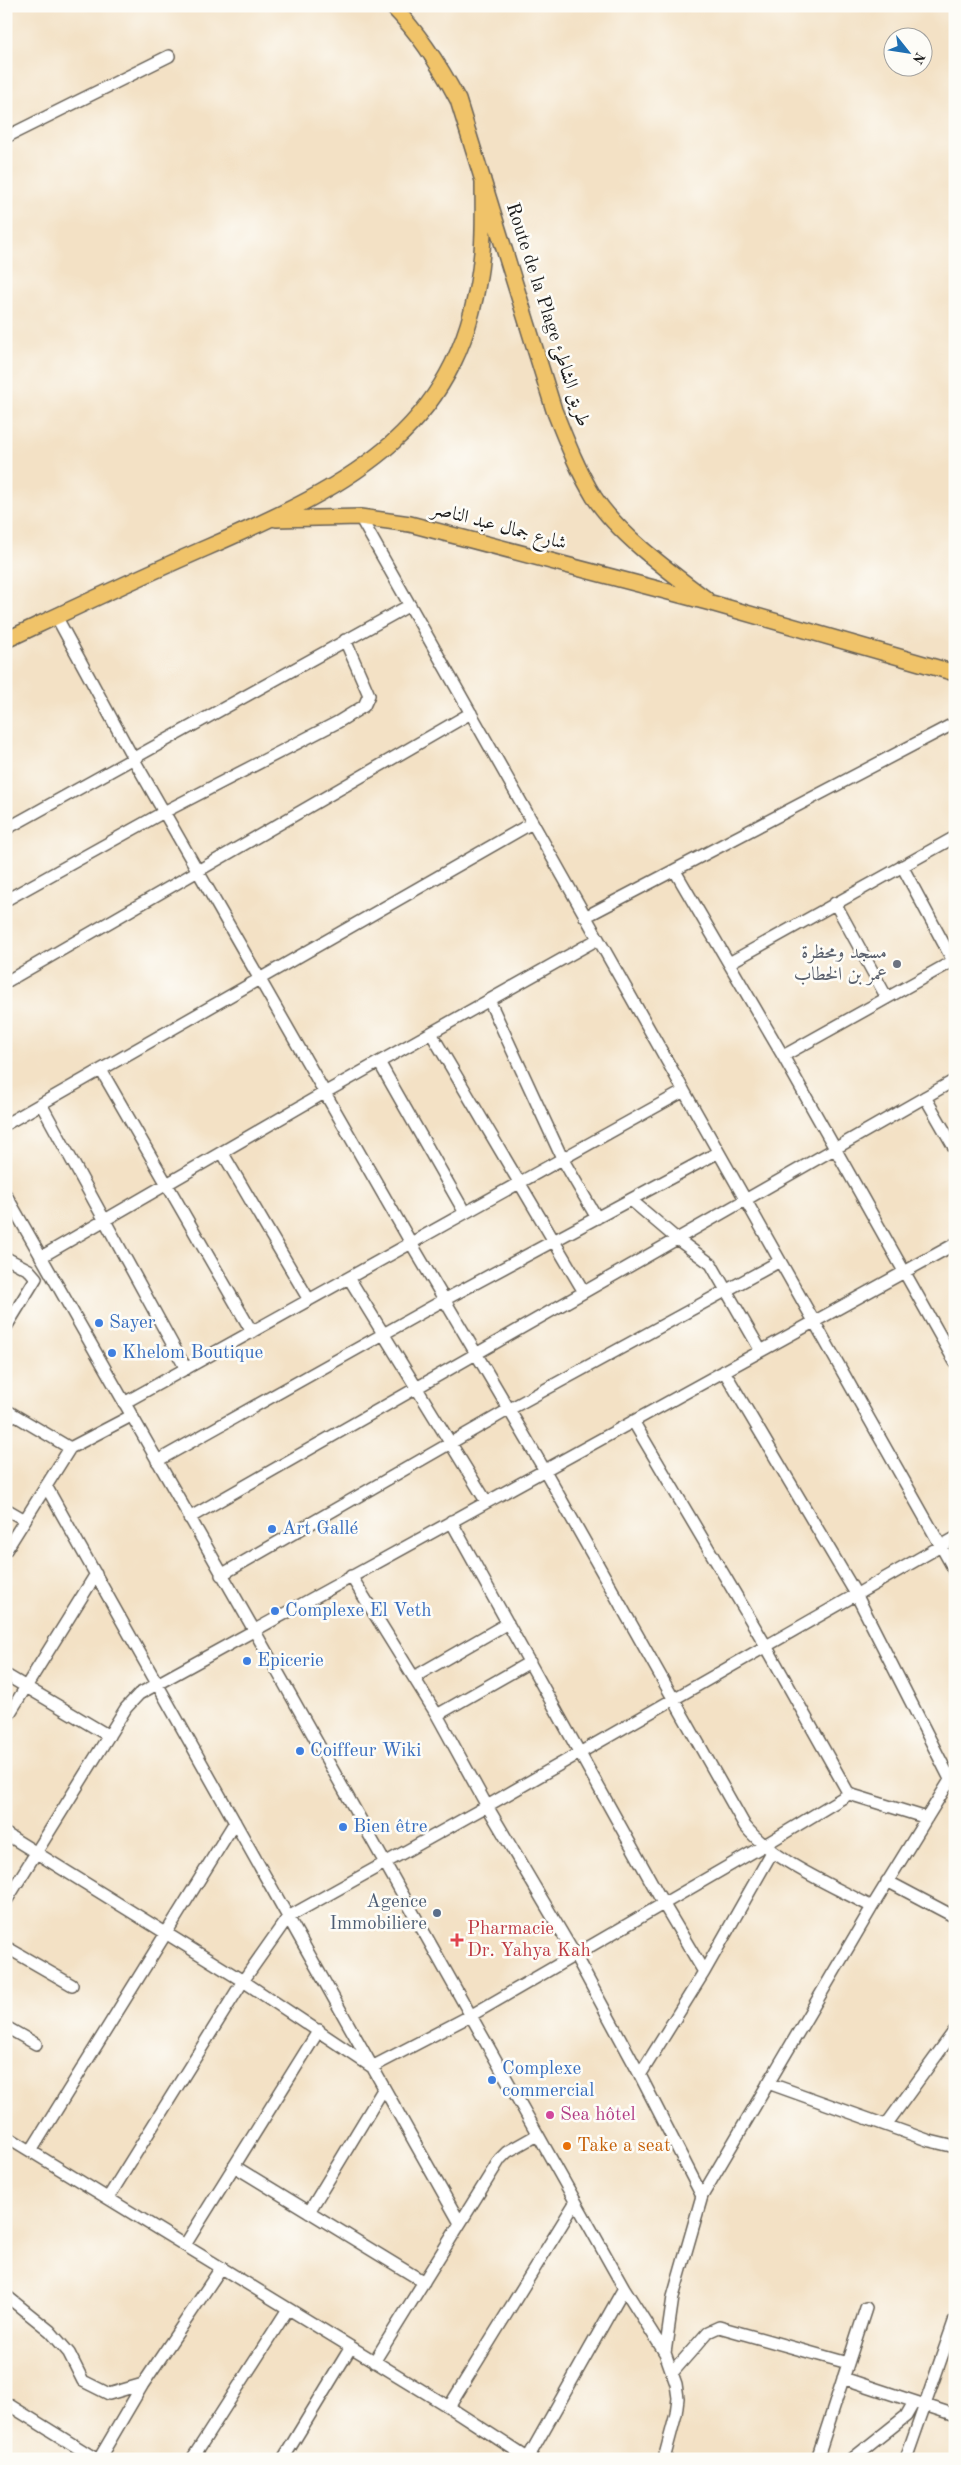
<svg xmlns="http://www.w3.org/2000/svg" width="961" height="2465" viewBox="0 0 961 2465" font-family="'Old Standard TT',Amiri,serif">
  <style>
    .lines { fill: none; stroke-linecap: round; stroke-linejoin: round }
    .minor-casing { stroke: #676157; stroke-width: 14 }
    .major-casing { stroke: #676157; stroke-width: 18 }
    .minor { stroke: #fff; stroke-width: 11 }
    .major { stroke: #f0c369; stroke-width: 15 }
    .worship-dot { fill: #6b7280; stroke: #fdfcf7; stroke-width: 2 }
    .shop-dot { fill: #3f7fe0; stroke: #fdfcf7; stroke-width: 2 }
    .service-dot { fill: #5c6f8a; stroke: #fdfcf7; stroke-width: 2 }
    .health-dot { fill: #e0444e; stroke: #fdfcf7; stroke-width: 2 }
    .hotel-dot { fill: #d1479c; stroke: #fdfcf7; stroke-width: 2 }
    .food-dot { fill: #e8710a; stroke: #fdfcf7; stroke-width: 2 }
    .labels { text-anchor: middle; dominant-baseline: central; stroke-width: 5; stroke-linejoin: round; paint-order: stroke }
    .street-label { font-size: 19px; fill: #1c1c1c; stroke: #fdfcf7 }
    .worship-label { font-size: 19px; fill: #5b616d; stroke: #fdfcf7; text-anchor: end }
    .shop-label { font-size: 19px; fill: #366cbe; stroke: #fdfcf7; text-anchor: start }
    .service-label { font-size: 19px; fill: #4e5e75; stroke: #fdfcf7; text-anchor: end }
    .health-label { font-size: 19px; fill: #be3a42; stroke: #fdfcf7; text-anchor: start }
    .hotel-label { font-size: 19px; fill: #b23c85; stroke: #fdfcf7; text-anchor: start }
    .food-label { font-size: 19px; fill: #c56008; stroke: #fdfcf7; text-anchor: start }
  </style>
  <rect width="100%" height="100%" fill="#fdfcf7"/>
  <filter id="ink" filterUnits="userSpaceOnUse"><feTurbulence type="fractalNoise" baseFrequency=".02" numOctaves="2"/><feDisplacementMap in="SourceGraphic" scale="10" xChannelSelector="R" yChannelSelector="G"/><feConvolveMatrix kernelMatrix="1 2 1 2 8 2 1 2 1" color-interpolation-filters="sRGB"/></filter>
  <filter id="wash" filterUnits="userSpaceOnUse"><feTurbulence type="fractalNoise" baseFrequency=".0096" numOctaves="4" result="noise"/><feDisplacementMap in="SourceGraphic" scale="20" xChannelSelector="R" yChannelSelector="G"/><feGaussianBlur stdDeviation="1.12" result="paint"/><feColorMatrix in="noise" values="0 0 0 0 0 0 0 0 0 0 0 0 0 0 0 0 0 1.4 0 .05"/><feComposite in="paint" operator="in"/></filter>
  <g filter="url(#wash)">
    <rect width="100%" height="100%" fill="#f3e1c5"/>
  </g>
  <g filter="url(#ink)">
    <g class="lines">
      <!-- minor casing -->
      <g class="minor-casing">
        <path id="minor" d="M 6,137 L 169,56
          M 360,517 L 955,1571
          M 56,616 L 133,758 L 411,1243 L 544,1469 L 745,1826 C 773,1861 832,1885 872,1907
          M 6,829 L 410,605
          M 902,866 L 953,961
          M 675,871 L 783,1056 L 955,1362
          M 6,900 L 164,812 L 338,722 L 364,706 L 369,695 L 345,640
          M 835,903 L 887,998
          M 585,917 L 955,723
          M 729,963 L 955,837
          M 6,982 L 471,713
          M 489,1000 L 563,1160 L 597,1218
          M 431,1033 L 584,1292
          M 783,1056 L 955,960
          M 379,1062 L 465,1213
          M 101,1070 L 252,1332
          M 925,1097 L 955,1149
          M 41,1104 L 186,1369
          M 6,1124 L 532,823
          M 222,1152 L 309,1300
          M 6,1195 L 254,1630 L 624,2288 L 665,2353 L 676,2384 L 678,2398 L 676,2414 L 664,2459
          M 631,1200 L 677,1239 L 711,1264 L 761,1351
          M 41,1257 L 324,1093 L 598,939
          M 6,1258 L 29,1270 L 36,1278 L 6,1327
          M 349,1278 L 486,1501
          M 724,1371 L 856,1594 L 950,1779
          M 124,1403 L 684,1091
          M 6,1410 L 70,1448
          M 633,1421 L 766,1646 L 849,1794 L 927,1818
          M 157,1461 L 444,1300 L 717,1153
          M 46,1486 L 460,2223
          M 6,1509 L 25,1520
          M 189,1518 L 955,1080
          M 451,1521 L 663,1903 L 704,1972
          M 6,1550 L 70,1448 L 131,1416
          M 221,1575 L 508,1410 L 780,1261
          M 351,1576 L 437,1715 L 487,1806 L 575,1955 L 640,2075 L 702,2196
          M 6,1675 L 109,1736
          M 414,1677 L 508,1623
          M 437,1715 L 530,1662
          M 6,1719 L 96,1574
          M 6,1834 L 243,1981 L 372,2067 L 470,2016 L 763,1846 L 849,1794
          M 887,1881 L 955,1917
          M 6,1901 L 126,1708 L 139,1694 L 955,1244
          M 6,1947 L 72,1985
          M 6,2027 L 36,2044
          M 640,2075 L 704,1972 L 772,1852
          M 768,2083 L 930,2141 L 955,2147
          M 886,2125 L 955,2030
          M 6,2136 L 449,2407 L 529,2459
          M 31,2151 L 235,1822
          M 234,2166 L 424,2282
          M 108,2198 L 243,1981 L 288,1917 L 487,1806 L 955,1538
          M 309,2212 L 384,2088
          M 185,2245 L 319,2030
          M 9,2298 L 50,2331 L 69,2353 L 83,2381 L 109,2394 L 143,2384
          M 665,2353 L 673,2297 L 702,2196 L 872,1907 L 955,1772
          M 374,2362 L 500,2159 L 507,2152 L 537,2135
          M 672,2373 L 708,2332 L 719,2327 L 848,2363
          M 843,2378 L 955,2415
          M 6,2403 L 96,2459
          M 449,2407 L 575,2203
          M 528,2458 L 624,2288
          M 99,2459 L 143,2384 L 221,2268
          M 192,2459 L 288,2309
          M 283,2459 L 351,2347
          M 817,2459 L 866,2308
          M 852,2459 L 906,2416 L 914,2402
          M 906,2459 L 955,2319"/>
      </g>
      <!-- major casing -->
      <g class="major-casing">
        <path id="major" d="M 392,6 C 420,34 440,66 458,100 L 554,410 C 566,440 577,469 594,497 C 620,536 669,571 706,599
          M 276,519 L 360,517 L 410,524 L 711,603 L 955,673
          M 6,640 C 72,609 139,577 206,548 C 352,484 466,429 482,252 C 484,228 483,203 483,180"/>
      </g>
      <!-- minor -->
      <use href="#minor" class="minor"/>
      <!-- major -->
      <use href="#major" class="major"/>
    </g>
  </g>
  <!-- markers -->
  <circle class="worship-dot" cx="897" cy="964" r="5"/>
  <g class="shop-dot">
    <circle cx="99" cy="1323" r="5"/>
    <circle cx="112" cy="1353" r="5"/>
    <circle cx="272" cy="1529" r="5"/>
    <circle cx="275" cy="1611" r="5"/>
    <circle cx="247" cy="1661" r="5"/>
    <circle cx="300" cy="1751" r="5"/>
    <circle cx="343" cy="1827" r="5"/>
    <circle cx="492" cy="2080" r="5"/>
  </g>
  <circle class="service-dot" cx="437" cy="1913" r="5"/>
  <path class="health-dot" d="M454.5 1932.5h5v5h5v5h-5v5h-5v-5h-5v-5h5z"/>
  <circle class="hotel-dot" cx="550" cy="2115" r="5"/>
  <circle class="food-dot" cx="567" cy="2146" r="5"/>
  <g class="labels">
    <!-- street labels -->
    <g class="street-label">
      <text transform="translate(547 315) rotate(72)">Route de la Plage طريق الشاطئ</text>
      <text transform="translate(499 527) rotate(15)">شارع جمال عبد الناصر</text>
    </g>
    <!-- worship labels -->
    <g class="worship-label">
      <text x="887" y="953">مسجد ومحظرة<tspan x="887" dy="22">عمر بن الخطاب</tspan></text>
    </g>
    <!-- shop labels -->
    <g class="shop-label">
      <text x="109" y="1323">Sayer</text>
      <text x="122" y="1353">Khelom Boutique</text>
      <text x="282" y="1529">Art Gallé</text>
      <text x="285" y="1611">Complexe El Veth</text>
      <text x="257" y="1661">Epicerie</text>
      <text x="310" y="1751">Coiffeur Wiki</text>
      <text x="353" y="1827">Bien être</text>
      <text x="502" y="2069">Complexe<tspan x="502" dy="22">commercial</tspan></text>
    </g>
    <!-- service labels -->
    <g class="service-label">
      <text x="427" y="1902">Agence<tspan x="427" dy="22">Immobiliere</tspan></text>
    </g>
    <!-- health labels -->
    <g class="health-label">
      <text x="467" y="1929">Pharmacie<tspan x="467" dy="22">Dr. Yahya Kah</tspan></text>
    </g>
    <!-- hotel labels -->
    <g class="hotel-label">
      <text x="560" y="2115">Sea hôtel</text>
    </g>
    <!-- food labels -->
    <g class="food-label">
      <text x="577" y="2146">Take a seat</text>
    </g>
  </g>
  <!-- margin -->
  <rect width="961" height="2465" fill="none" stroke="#fdfcf7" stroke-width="25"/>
  <!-- north arrow -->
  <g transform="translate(908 52) rotate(120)"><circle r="24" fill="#fdfcf7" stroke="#a3a29f"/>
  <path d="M0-4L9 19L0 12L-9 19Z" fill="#1f6fb2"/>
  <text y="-8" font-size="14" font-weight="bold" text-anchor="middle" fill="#1c1c1c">N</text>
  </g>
</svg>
